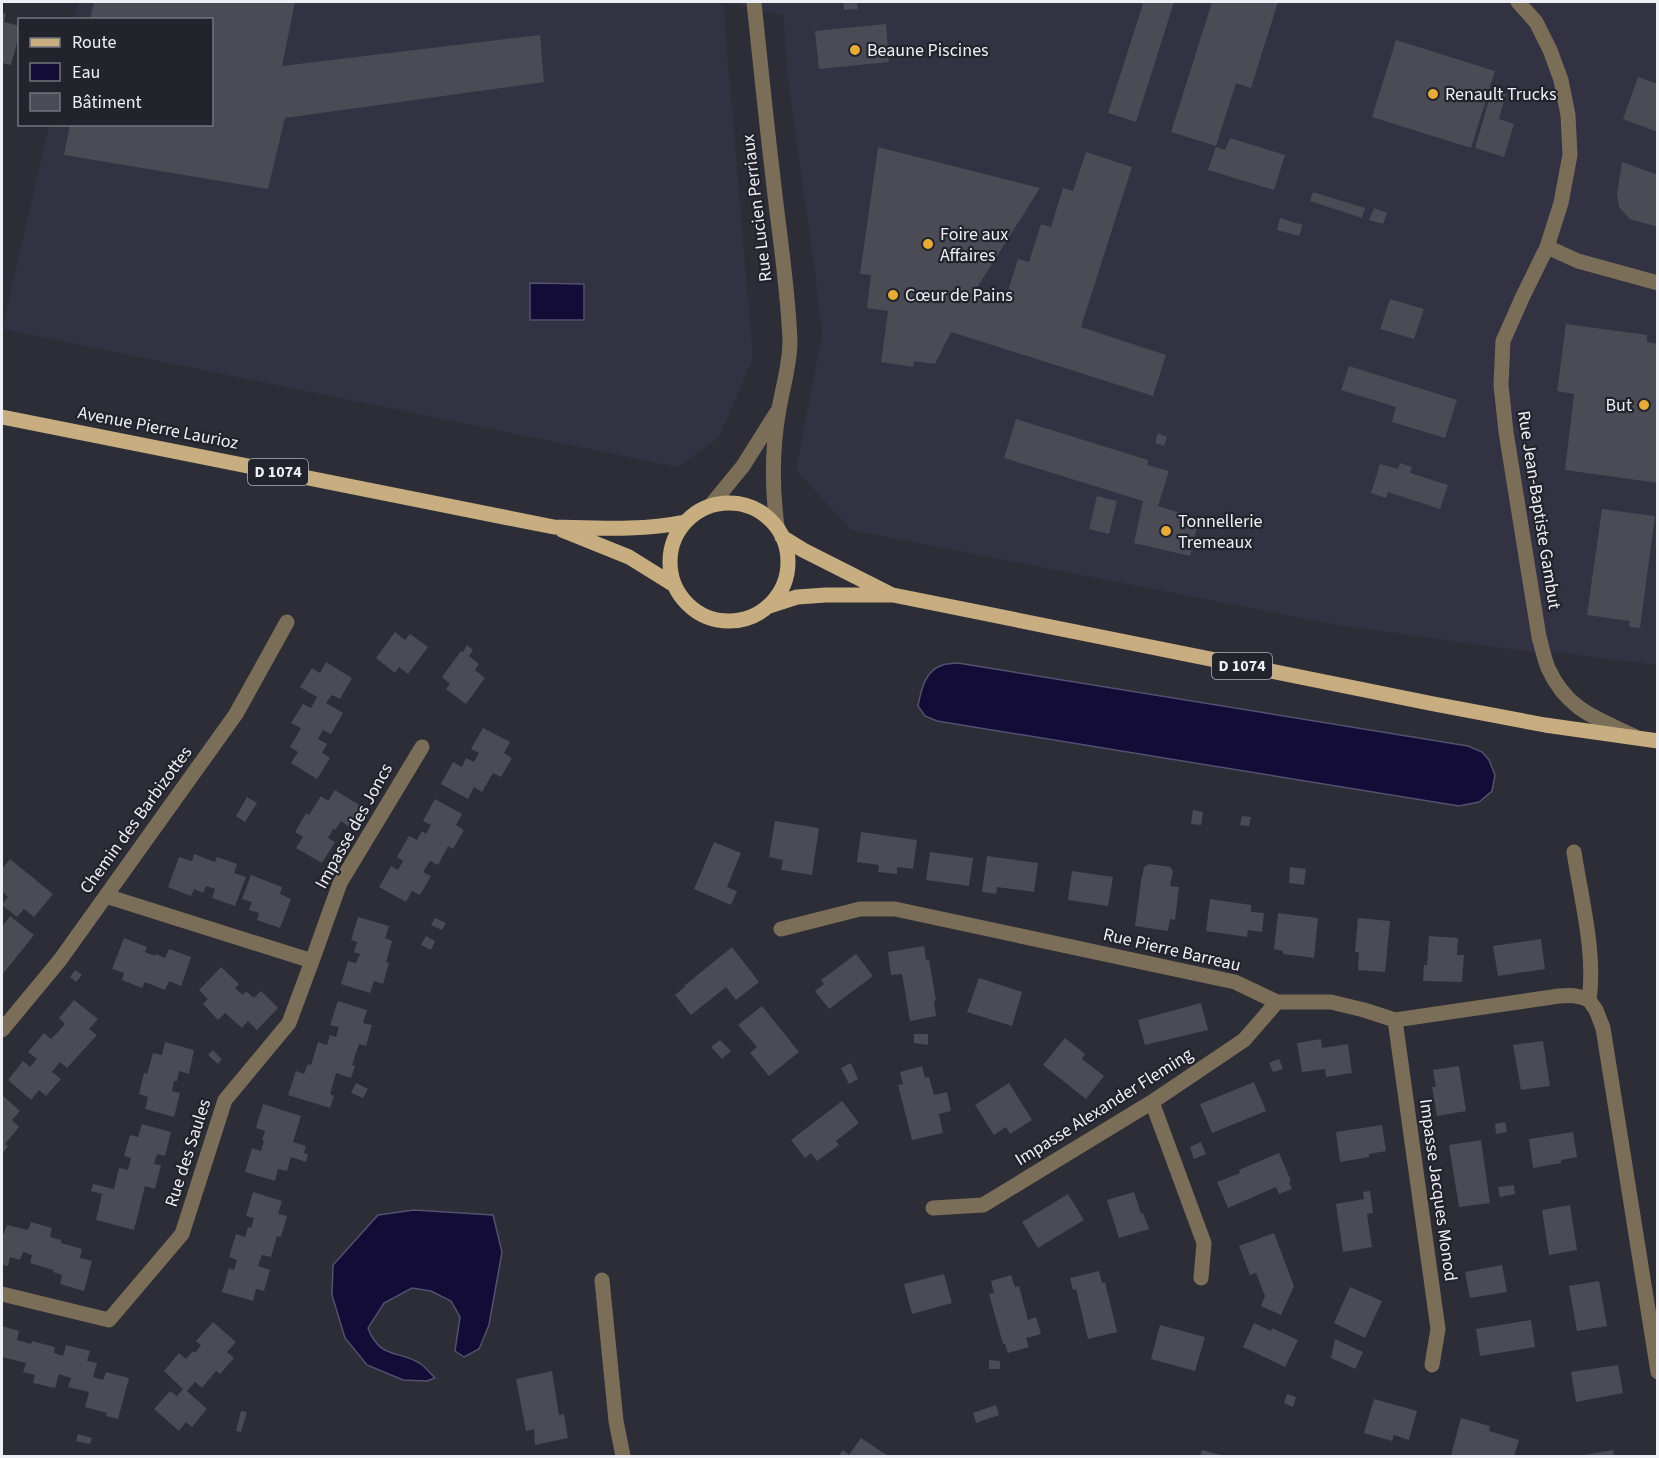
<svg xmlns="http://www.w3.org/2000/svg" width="1659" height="1458" viewBox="0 0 1659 1458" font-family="'Source Sans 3',sans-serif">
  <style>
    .built { fill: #323242 }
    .water { fill: #120c37; stroke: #545070; stroke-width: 1.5 }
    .building { fill: #4a4b55 }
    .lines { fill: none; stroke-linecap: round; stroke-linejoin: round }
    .minor { stroke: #7a6e58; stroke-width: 15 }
    .major { stroke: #c7ad7f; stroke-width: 15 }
    .poi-dot { fill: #e6ac36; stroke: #23232c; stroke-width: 2 }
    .labels { text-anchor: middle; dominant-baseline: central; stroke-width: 4.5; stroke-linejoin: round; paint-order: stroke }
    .shield { fill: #23232c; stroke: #b1b1b9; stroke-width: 1.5 }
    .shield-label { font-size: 16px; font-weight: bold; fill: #eeeef5 }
    .poi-label { font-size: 18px; fill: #eeeef5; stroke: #23232c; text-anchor: start }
    .street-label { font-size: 18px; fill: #eeeef5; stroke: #23232c }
  </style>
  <rect width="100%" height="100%" fill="#2c2d36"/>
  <!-- built -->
  <path class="built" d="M 78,2 L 1657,2 L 1657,665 L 1555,652 L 1531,652 L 1337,625 L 851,530 L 796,470 L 822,334 L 814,265 L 789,88 L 783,15 L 723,2 L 753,358 L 719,438 L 677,467 L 2,329 L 49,125 L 212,124 L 212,20 L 74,19 Z"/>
  <!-- water -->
  <path class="water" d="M 530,283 L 584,284 L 584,320 L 530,320 Z
    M 958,663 L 1468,746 L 1482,752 L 1489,760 L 1495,775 L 1492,791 L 1479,802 L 1459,806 L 937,721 L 925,716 L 918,706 C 921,690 925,670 943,665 C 947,663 953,664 958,663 Z
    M 414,1210 L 493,1215 L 502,1252 L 489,1325 L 479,1349 L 464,1357 L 455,1351 L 460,1317 L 451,1301 L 431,1291 L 412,1288 L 384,1303 L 368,1328 C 379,1359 399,1350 421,1364 C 426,1368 431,1374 435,1378 L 427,1381 L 403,1380 L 367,1365 L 345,1338 L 332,1295 L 333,1265 L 378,1215 Z"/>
  <!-- building -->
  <path class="building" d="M 94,2 L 295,2 L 282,66 L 540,35 L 544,82 L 285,118 L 268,189 L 64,155 L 70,124 L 212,124 L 212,20 L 90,20 Z
    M 843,2 L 857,2 L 858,9 L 844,10 Z
    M 1138,2 L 1174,2 L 1136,122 L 1108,113 L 1143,4 Z
    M 1212,2 L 1278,2 L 1251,88 L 1236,83 L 1216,146 L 1171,132 Z
    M 2,13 L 6,14 L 4,22 L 20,26 L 20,32 L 11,65 L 2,63 Z
    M 886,24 L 889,62 L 819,69 L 815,31 Z
    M 1396,40 L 1495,71 L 1471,148 L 1372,117 Z
    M 1638,77 L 1658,84 L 1658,132 L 1623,119 Z
    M 1492,90 L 1506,94 L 1499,119 L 1514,124 L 1504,157 L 1475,148 Z
    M 1230,138 L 1285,155 L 1274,190 L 1208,170 L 1216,147 L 1225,150 Z
    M 878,147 L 1040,188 L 973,294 L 1004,304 L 1018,259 L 1029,262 L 1041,224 L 1051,227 L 1063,188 L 1073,191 L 1086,152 L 1132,167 L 1081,327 L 1166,355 L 1153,396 L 951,332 L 935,364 L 914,361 L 913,367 L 881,362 L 888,311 L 867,308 L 871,275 L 860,274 Z
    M 1622,162 L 1658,175 L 1658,227 L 1630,219 L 1619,207 L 1617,194 Z
    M 1313,192 L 1365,208 L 1362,218 L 1310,201 Z
    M 1374,208 L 1387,213 L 1383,224 L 1369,220 Z
    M 1280,218 L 1303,225 L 1299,236 L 1277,230 Z
    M 1390,299 L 1424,309 L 1414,339 L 1380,329 Z
    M 1566,324 L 1647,335 L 1647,342 L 1658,344 L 1658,483 L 1565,470 L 1574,394 L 1557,391 Z
    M 1349,366 L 1457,400 L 1445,438 L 1392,422 L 1396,407 L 1341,390 Z
    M 1016,419 L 1148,460 L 1147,465 L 1169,471 L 1158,506 L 1199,519 L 1190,556 L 1134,543 L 1143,501 L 1004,458 Z
    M 1158,433 L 1167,437 L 1164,446 L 1155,443 Z
    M 1400,463 L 1412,467 L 1410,473 L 1448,485 L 1440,509 L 1388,492 L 1386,498 L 1371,493 L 1380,464 L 1398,469 Z
    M 1097,496 L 1117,501 L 1109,534 L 1089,529 Z
    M 1602,509 L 1655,516 L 1640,628 L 1629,627 L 1630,621 L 1587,615 Z
    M 395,632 L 405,640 L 410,634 L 428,647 L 408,674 L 399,667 L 395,673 L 376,658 Z
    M 467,645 L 473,650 L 469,656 L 479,664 L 475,670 L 485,678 L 466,704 L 446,689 L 450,684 L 442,677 L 461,651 L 463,652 Z
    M 326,662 L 352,678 L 340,699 L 332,695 L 326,703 L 343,713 L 331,734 L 323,730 L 318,739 L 327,744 L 322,753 L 330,758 L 317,779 L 291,763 L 298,752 L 290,747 L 301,728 L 291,723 L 303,704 L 311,708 L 317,697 L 300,687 L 312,668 L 320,673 Z
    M 483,728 L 510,742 L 504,753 L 512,758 L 501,777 L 493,773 L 482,792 L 474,787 L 468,799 L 441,784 L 453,762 L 462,767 L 466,758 L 474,762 L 479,753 L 471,749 Z
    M 335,790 L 361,806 L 349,827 L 341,821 L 335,830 L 333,829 L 328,838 L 335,842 L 322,863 L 296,848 L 303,837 L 295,832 L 306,813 L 309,815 L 321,796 L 328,801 Z
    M 247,797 L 257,803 L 245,822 L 236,816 Z
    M 435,799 L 462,814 L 456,825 L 464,830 L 453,849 L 448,846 L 438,865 L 430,861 L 423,872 L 431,876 L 420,895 L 412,891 L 406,902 L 379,887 L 391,866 L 398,870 L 403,861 L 397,857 L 409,836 L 417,840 L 422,831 L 426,834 L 431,825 L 423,821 Z
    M 1193,810 L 1203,812 L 1201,825 L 1191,824 Z
    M 1242,816 L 1251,817 L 1249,826 L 1240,825 Z
    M 775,821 L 819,828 L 812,875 L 781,870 L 783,860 L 769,857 Z
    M 861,832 L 917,840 L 913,869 L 897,867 L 897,874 L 878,872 L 879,865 L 857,862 Z
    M 714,842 L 741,853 L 727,887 L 737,891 L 731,905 L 694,889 Z
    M 930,852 L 973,858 L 969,886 L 926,880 Z
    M 194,854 L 215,862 L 217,857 L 237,864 L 234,873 L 246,877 L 235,906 L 212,898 L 215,889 L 206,886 L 203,893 L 194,889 L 191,896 L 168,887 L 179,857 L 192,861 Z
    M 987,856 L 1038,863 L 1034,892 L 997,887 L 996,894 L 982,892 Z
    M 10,859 L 53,894 L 34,917 L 24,909 L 17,917 L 2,905 L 8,897 L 2,891 L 2,869 Z
    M 1149,864 L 1170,867 L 1173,871 L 1170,886 L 1179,887 L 1175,920 L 1170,919 L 1168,931 L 1135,926 L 1141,881 L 1144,867 Z
    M 1290,867 L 1306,869 L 1304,885 L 1289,883 Z
    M 1072,871 L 1113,877 L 1108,906 L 1068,900 Z
    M 251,875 L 282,887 L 280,894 L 291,899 L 280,928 L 257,920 L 259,913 L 249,910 L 252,902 L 242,899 Z
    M 1210,899 L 1251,905 L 1251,912 L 1264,913 L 1262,932 L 1248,930 L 1247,937 L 1206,931 Z
    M 1278,913 L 1318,918 L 1314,958 L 1283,954 L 1283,951 L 1274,949 Z
    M 10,916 L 34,935 L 2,975 L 2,927 Z
    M 358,917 L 389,926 L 385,938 L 392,941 L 386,962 L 389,963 L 383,984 L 374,981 L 370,993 L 341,984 L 348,961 L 356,963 L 360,954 L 354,952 L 357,942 L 351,940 Z
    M 435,918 L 446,923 L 442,930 L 431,925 Z
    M 1358,918 L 1390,921 L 1385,972 L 1358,970 L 1359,952 L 1355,952 Z
    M 426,936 L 435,941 L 431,950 L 421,945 Z
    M 1429,936 L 1458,938 L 1457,955 L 1464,955 L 1462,982 L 1423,981 L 1424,965 L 1427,965 Z
    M 124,938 L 147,947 L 145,952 L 155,956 L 156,954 L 165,958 L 169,949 L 191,957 L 181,986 L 169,981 L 165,990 L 145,982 L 142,988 L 122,980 L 124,973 L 112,969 Z
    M 1541,939 L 1545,969 L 1498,976 L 1493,946 Z
    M 924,946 L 926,960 L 929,960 L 936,1000 L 934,1001 L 936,1016 L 910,1021 L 902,974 L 891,975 L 888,952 Z
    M 732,947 L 759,982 L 736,1000 L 726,987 L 691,1015 L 675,995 L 685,987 L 684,986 Z
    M 856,954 L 873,976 L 829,1009 L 815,991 L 824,984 L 821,980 Z
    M 221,967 L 239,984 L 235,988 L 243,995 L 246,991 L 254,998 L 261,991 L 278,1008 L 257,1030 L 248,1021 L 242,1028 L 225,1013 L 218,1020 L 203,1004 L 208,999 L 199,990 Z
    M 75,970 L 82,975 L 76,982 L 70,977 Z
    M 979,978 L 1022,992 L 1012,1026 L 967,1012 Z
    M 74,1000 L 98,1019 L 89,1029 L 97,1035 L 67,1068 L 60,1062 L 52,1072 L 61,1079 L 46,1096 L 39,1090 L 31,1100 L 8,1080 L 23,1061 L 30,1067 L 37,1059 L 28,1052 L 44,1033 L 51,1039 L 58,1032 L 65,1024 L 59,1018 Z
    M 338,1001 L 367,1010 L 363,1023 L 372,1025 L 366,1046 L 359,1044 L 352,1065 L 355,1066 L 351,1078 L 336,1073 L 330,1094 L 334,1096 L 330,1108 L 288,1095 L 296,1071 L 304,1074 L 308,1064 L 311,1065 L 318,1042 L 327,1045 L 330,1035 L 336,1037 L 339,1027 L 330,1025 Z
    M 1201,1003 L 1208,1030 L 1145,1045 L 1138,1020 Z
    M 762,1006 L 799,1052 L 769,1076 L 750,1053 L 757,1047 L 738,1025 Z
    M 914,1034 L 928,1034 L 928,1045 L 914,1043 Z
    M 1065,1038 L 1085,1054 L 1082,1059 L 1104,1076 L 1086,1099 L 1043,1065 Z
    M 1321,1039 L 1322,1048 L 1348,1044 L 1352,1073 L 1326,1077 L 1325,1069 L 1302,1072 L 1297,1043 Z
    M 720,1040 L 731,1051 L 722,1059 L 711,1047 Z
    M 1543,1041 L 1550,1086 L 1521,1090 L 1513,1045 Z
    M 165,1042 L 194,1050 L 189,1074 L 179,1071 L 177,1081 L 174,1081 L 172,1091 L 180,1093 L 174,1117 L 145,1109 L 148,1097 L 139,1094 L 144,1073 L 147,1074 L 153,1053 L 162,1055 Z
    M 213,1050 L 222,1059 L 218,1064 L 208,1055 Z
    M 1279,1059 L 1283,1069 L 1273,1072 L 1269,1063 Z
    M 851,1063 L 858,1079 L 849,1084 L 841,1068 Z
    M 922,1066 L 925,1078 L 929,1077 L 934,1095 L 947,1092 L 951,1111 L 939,1114 L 943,1133 L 912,1140 L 898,1085 L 903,1084 L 900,1072 Z
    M 1459,1066 L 1466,1111 L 1437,1116 L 1432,1087 L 1436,1087 L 1433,1070 Z
    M 1254,1082 L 1266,1111 L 1212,1133 L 1200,1104 Z
    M 356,1083 L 368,1089 L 363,1098 L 351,1093 Z
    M 1009,1083 L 1032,1120 L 1010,1134 L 1006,1127 L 994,1135 L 975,1105 Z
    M 2,1095 L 20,1111 L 12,1120 L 19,1127 L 5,1144 L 8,1146 L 2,1154 Z
    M 842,1101 L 859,1123 L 836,1141 L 839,1145 L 817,1161 L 811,1153 L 805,1158 L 791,1140 Z
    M 263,1104 L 301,1116 L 293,1142 L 306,1146 L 304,1153 L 308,1155 L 306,1162 L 291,1157 L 287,1171 L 278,1169 L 275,1181 L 245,1172 L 252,1148 L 261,1151 L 264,1141 L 262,1140 L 265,1131 L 256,1128 Z
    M 1505,1122 L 1507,1132 L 1496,1134 L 1495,1124 Z
    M 142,1124 L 171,1132 L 165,1156 L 157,1154 L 154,1164 L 161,1165 L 155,1189 L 145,1186 L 134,1230 L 96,1220 L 102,1194 L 91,1191 L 93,1184 L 114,1189 L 119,1168 L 128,1170 L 131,1158 L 124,1156 L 130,1135 L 138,1137 Z
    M 1382,1125 L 1386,1151 L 1369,1154 L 1369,1157 L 1340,1162 L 1336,1132 Z
    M 1573,1132 L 1577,1157 L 1561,1160 L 1561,1163 L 1533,1168 L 1529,1139 Z
    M 1481,1140 L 1490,1203 L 1459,1207 L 1449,1145 Z
    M 1201,1142 L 1206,1154 L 1194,1159 L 1190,1147 Z
    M 1279,1153 L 1291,1181 L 1289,1182 L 1292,1189 L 1279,1194 L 1276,1187 L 1228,1208 L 1217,1182 L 1240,1173 L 1239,1170 Z
    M 1514,1185 L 1515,1194 L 1500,1197 L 1498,1187 Z
    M 1370,1191 L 1373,1213 L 1367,1214 L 1372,1247 L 1343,1252 L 1336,1204 L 1364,1199 L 1363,1192 Z
    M 253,1192 L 282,1201 L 278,1214 L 287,1216 L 281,1237 L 277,1236 L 271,1257 L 262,1255 L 258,1266 L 270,1270 L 264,1291 L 256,1289 L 253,1301 L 222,1292 L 229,1268 L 234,1270 L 237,1260 L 229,1257 L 236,1234 L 245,1237 L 248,1227 L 251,1228 L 254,1218 L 246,1216 Z
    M 1134,1192 L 1141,1214 L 1143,1213 L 1149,1229 L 1119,1238 L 1107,1200 Z
    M 1068,1194 L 1084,1220 L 1038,1248 L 1022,1222 Z
    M 1570,1205 L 1577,1250 L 1549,1255 L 1542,1210 Z
    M 31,1222 L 52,1228 L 50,1237 L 61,1240 L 61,1243 L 82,1249 L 80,1258 L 92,1261 L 84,1291 L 60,1284 L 62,1275 L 53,1272 L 53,1270 L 30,1263 L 32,1255 L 23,1252 L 20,1260 L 10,1257 L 8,1266 L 2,1265 L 2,1233 L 4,1234 L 7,1225 L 28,1230 Z
    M 1274,1233 L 1294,1286 L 1281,1315 L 1261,1306 L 1265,1296 L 1256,1273 L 1250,1275 L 1239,1246 Z
    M 1502,1265 L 1507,1292 L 1470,1298 L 1465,1272 Z
    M 1099,1271 L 1102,1283 L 1105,1282 L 1117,1332 L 1088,1339 L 1076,1289 L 1073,1290 L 1070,1278 Z
    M 944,1274 L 952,1303 L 912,1314 L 904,1284 Z
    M 1011,1275 L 1015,1287 L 1019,1286 L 1028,1320 L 1036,1317 L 1041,1334 L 1026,1338 L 1029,1347 L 1008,1353 L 1005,1344 L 1003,1344 L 989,1294 L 994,1293 L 991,1281 Z
    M 1599,1281 L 1607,1326 L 1577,1331 L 1569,1286 Z
    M 1350,1287 L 1382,1301 L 1365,1338 L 1334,1323 Z
    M 1531,1320 L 1535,1347 L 1480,1356 L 1476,1329 Z
    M 213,1322 L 236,1342 L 227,1352 L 234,1358 L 220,1374 L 216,1371 L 202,1388 L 195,1382 L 187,1391 L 207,1409 L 192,1427 L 186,1422 L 179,1431 L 154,1409 L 170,1391 L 177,1396 L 183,1389 L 164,1371 L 179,1353 L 186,1359 L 193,1351 L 195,1353 L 201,1345 L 196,1341 Z
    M 1254,1323 L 1271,1331 L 1272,1328 L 1298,1340 L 1285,1367 L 1243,1347 Z
    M 1160,1325 L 1205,1337 L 1195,1371 L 1151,1359 Z
    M 2,1326 L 19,1331 L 17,1340 L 31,1344 L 32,1341 L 55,1347 L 54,1353 L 63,1356 L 66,1345 L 90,1351 L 87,1361 L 97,1363 L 93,1377 L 103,1380 L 106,1372 L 129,1378 L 118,1419 L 106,1416 L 107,1413 L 85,1407 L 89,1392 L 68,1387 L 71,1378 L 59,1374 L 55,1388 L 33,1383 L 35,1375 L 23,1372 L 26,1363 L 2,1357 Z
    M 1335,1339 L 1363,1352 L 1355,1369 L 1331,1358 Z
    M 989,1360 L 1000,1361 L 1000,1369 L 989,1369 Z
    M 1618,1365 L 1623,1393 L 1576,1402 L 1571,1372 Z
    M 552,1371 L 559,1415 L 564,1414 L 568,1438 L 535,1445 L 534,1429 L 526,1431 L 516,1379 Z
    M 1287,1394 L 1296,1397 L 1293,1407 L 1284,1403 Z
    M 1374,1399 L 1417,1411 L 1409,1440 L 1394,1435 L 1392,1441 L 1364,1433 Z
    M 996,1405 L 999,1415 L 976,1423 L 973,1413 Z
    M 241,1411 L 247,1412 L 241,1432 L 236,1431 Z
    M 1461,1418 L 1490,1426 L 1489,1431 L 1519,1440 L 1514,1456 L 1456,1456 L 1451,1455 Z
    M 78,1434 L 92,1438 L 90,1444 L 76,1441 Z
    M 861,1438 L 888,1456 L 838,1456 L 843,1450 L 849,1455 Z
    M 1202,1450 L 1225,1456 L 1200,1456 Z
    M 1613,1450 L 1614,1456 L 1584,1456 L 1584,1455 Z"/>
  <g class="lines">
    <!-- minor -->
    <path class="minor" d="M 754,2 C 760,60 766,119 773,178 C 779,233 788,287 790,341 C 790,364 783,386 779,409 C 772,447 772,488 777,526
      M 1518,2 L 1536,22 L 1550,50 L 1561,80 L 1568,115 L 1570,155 L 1561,203 L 1547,247 L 1523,296 L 1503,341 L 1501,385 L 1506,432 L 1539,637 C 1542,647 1544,658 1548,668 C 1567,710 1596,718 1634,736
      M 1547,247 L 1578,261 L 1658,283
      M 711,505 L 743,466 L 777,412
      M 1574,852 C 1581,898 1596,954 1589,1000 L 1596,1010 L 1603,1028 L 1658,1372
      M 781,929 L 860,909 L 895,909 L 1235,982 L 1277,1002 L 1331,1002 L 1364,1010 L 1395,1020 L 1559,996 C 1571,995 1578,995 1589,1000
      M 312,961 L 340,883 L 422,747
      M 1395,1020 L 1438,1329 L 1432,1365
      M 2,1030 L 60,960 L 236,714 L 287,622
      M 1152,1102 L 1204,1243 L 1201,1278
      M 933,1208 L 983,1205 L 1152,1102 L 1244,1040 L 1277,1002
      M 602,1280 L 616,1421 L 623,1456
      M 2,1294 L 109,1320 L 182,1234 L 225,1100 L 289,1023 L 312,961 L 106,896"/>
    <!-- major -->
    <path class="major" d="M 2,417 L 554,527 C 598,528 641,531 685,522
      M670 562a59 59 0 1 1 118 0a59 59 0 1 1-118 0Z
      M 562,530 L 629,557 L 674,585
      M 782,537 L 803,550 L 890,594
      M 769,606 L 797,597 L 826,595 L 893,595 L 1434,704 L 1545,725 L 1658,741"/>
  </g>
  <!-- markers -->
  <g class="poi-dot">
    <circle cx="855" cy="50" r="6"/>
    <circle cx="1433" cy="94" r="6"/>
    <circle cx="928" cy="244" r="6"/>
    <circle cx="893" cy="295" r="6"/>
    <circle cx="1644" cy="405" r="6"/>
    <circle cx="1166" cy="531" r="6"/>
  </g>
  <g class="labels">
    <!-- shield labels -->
    <g class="shield">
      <rect x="248" y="459" width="60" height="26" rx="4.5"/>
      <rect x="1212" y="653" width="60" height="26" rx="4.5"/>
    </g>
    <g class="shield-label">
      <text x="278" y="472">D 1074</text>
      <text x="1242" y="666">D 1074</text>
    </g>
    <!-- poi labels -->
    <g class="poi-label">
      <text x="867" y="50">Beaune Piscines</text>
      <text x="1445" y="94">Renault Trucks</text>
      <text x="940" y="234">Foire aux<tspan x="940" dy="21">Affaires</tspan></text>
      <text x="905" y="295">Cœur de Pains</text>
      <text x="1632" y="405" text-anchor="end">But</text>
      <text x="1178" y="521">Tonnellerie<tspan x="1178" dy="21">Tremeaux</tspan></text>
    </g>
    <!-- street labels -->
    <g class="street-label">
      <text transform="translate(757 208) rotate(-97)">Rue Lucien Perriaux</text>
      <text transform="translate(158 428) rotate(11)">Avenue Pierre Laurioz</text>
      <text transform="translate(1539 510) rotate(81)">Rue Jean-Baptiste Gambut</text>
      <text transform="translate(136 820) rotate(-54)">Chemin des Barbizottes</text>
      <text transform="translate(354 826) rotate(-61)">Impasse des Joncs</text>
      <text transform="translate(1172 950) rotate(13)">Rue Pierre Barreau</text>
      <text transform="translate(1104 1107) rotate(-32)">Impasse Alexander Fleming</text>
      <text transform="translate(188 1153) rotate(-72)">Rue des Saules</text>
      <text transform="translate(1438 1190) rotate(82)">Impasse Jacques Monod</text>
    </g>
  </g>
  <!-- border -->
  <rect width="1659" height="1458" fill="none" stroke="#eeeef5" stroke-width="6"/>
  <!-- legend -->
  <rect x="18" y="18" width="195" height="108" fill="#23232c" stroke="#74747c" stroke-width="1.5"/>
  <rect x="30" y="38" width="30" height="9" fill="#c7ad7f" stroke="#74747c" stroke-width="1.5"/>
  <text x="72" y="48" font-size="18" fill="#eeeef5">Route</text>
  <rect x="30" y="63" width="30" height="18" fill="#120c37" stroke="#74747c" stroke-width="1.5"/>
  <text x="72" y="78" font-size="18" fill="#eeeef5">Eau</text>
  <rect x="30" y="93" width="30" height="18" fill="#4a4b55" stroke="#74747c" stroke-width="1.5"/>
  <text x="72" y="108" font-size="18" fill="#eeeef5">Bâtiment</text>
</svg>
